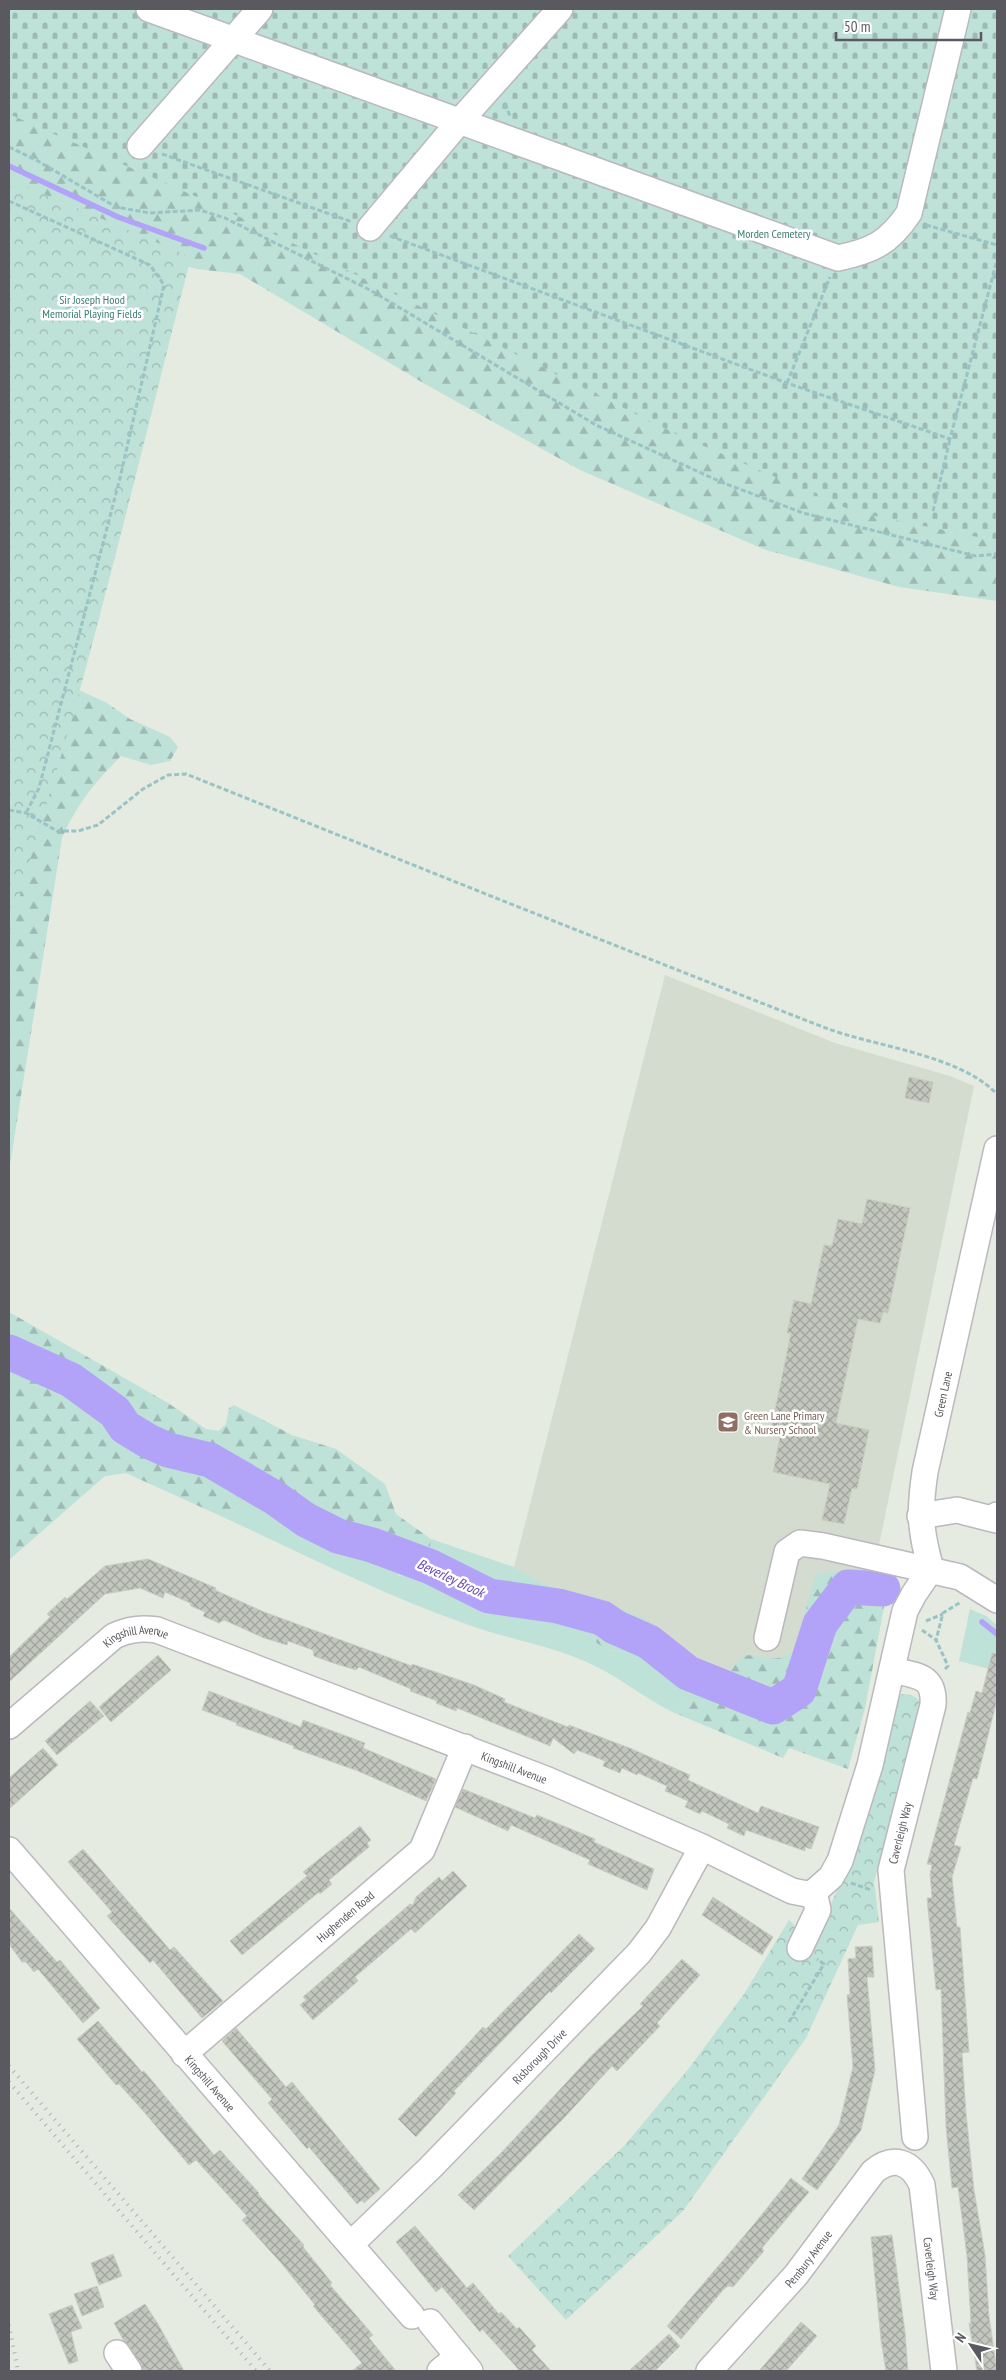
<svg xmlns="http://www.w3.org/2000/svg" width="1006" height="2380" viewBox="0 0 1006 2380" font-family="'PT Sans Narrow',sans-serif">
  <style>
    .education { fill: #d4dbcf }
    .green { fill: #bee1d8 }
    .forest { fill: url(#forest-firs) }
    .cemetery { fill: url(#cemetery-stones) }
    .park { fill: url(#park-crowns) }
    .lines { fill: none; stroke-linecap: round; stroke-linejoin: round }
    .stream { stroke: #b3a3f8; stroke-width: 5.5 }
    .river { stroke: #b3a3f8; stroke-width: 35 }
    .building { fill: url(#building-cross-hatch); stroke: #c8cfbf }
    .minor-casing { stroke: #bbb8be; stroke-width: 28 }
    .path { stroke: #99c3c4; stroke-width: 3; stroke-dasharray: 5 2.5; stroke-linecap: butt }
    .minor { stroke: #fff; stroke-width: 25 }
    .rail { stroke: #b2b1b2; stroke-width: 4; stroke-dasharray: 1 6; stroke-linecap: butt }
    .labels { text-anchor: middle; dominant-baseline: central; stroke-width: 5; stroke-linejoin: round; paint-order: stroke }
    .park-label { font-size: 12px; fill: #3a7e70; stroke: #fff }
    .street-label { font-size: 12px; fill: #5b5960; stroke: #fff }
    .education-label { font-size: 12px; fill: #785e54; stroke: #fff; text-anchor: start }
    .water-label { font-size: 14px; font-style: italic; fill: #6649b8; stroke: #fff }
  </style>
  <defs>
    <pattern id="forest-firs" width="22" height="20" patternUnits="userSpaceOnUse" patternTransform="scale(1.25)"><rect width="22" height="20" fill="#bee1d8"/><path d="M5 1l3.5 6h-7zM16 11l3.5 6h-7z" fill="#9db9b3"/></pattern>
    <pattern id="cemetery-stones" width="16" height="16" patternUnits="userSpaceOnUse" patternTransform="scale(1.25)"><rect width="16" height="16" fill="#bee1d8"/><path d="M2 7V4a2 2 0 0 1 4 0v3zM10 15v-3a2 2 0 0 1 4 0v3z" fill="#9db9b3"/></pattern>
    <pattern id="park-crowns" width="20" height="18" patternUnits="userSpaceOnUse" patternTransform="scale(1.25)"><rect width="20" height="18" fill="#bee1d8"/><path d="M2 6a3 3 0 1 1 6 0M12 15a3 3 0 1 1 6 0" fill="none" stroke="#9db9b3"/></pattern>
    <pattern id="building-cross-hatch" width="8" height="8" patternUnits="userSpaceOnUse" patternTransform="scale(1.25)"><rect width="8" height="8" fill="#c2c6bd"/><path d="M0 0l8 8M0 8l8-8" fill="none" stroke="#a1a49d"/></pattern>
  </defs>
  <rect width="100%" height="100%" fill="#e5ebe0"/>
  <!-- education -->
  <path class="education" d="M 665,975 L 835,1043 L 950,1076 L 974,1086 L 879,1545 L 873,1545 L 865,1576 L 818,1574 L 796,1649 L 787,1661 L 726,1678 L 666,1651 L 514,1567 Z"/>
  <!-- green -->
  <path class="green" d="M 266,1492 L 289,1503 L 332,1533 L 365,1541 L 400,1576 L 429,1557 L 431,1539 L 514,1567 L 603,1616 L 601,1619 L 609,1650 L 636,1653 L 646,1658 L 659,1673 L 690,1684 L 689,1693 L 677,1714 C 648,1701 624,1680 595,1666 C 555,1646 510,1640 469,1625 C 385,1596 305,1555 225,1518 L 251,1495 Z
    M 970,1609 L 986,1616 L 997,1625 L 997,1671 L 959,1661 Z"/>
  <!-- forest -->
  <path class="forest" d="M 9,110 L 997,535 L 997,601 L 899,587 L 766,550 L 580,470 L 425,384 L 240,274 L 197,269 L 169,262 L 9,193 Z
    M 72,687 L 107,703 L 130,719 L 170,737 L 178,747 L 170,761 L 151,765 L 121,756 C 95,782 77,804 62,838 L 9,1171 L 9,825 Z
    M 9,1312 L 168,1403 L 206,1429 L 219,1431 L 226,1424 L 229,1408 L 234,1405 L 292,1435 L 336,1449 L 385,1484 L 396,1514 L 431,1539 L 429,1557 L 422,1575 C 390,1586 387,1552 364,1541 C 354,1536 341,1537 331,1532 C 312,1521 288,1495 266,1493 C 250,1491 236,1509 225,1518 L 126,1473 L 105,1476 L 9,1560 Z
    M 862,1568 L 884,1581 L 888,1586 L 865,1708 L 848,1769 L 789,1748 L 783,1758 L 677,1714 L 689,1693 L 689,1684 L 659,1673 L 646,1658 L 636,1653 L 609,1650 L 597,1643 C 595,1638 592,1631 594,1627 C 596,1621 608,1607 613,1606 L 647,1620 L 662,1631 L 662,1643 L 665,1650 L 722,1677 L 728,1676 C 732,1670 737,1661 743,1657 C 755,1650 770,1668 794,1651 L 816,1574 Z"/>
  <!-- cemetery -->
  <path class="cemetery" d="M 9,9 L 997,9 L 997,541 L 855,512 L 672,432 L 224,209 L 9,114 Z"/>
  <!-- park -->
  <path class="park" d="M 9,179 L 191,257 C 152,409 115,563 73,715 C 52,789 28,862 9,937 Z
    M 902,1694 C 914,1694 921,1698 922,1711 L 874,1882 L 879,1922 L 858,1925 L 806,2038 L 683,2211 L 566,2320 L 508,2256 L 624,2146 L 690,2067 L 744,1994 L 789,1920 L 794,1925 L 795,1935 L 829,1908 L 844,1875 L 898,1697 Z"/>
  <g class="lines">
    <!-- stream -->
    <path class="stream" d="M 9,166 L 118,217 L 204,248
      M 982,1622 L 997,1634"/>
    <!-- river -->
    <path class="river" d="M 9,1352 L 71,1380 L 115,1412 L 125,1427 L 148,1441 L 168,1450 L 210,1460 L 275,1498 L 306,1520 L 338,1536 L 372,1545 L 431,1567 L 489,1596 L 558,1606 L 602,1618 L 615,1627 L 649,1642 L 688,1673 L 773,1707 L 799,1690 L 820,1624 L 848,1587 L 883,1589"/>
  </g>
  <!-- building -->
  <path class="building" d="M 909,1077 L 933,1082 L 929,1103 L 905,1098 Z
    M 867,1199 L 910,1208 L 888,1313 L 883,1312 L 880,1323 L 858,1319 L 836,1423 L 869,1430 L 857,1489 L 852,1488 L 844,1524 L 822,1520 L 830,1484 L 773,1472 L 780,1437 L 770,1434 L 791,1333 L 787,1333 L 794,1300 L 811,1304 L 824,1245 L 832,1246 L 838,1219 L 862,1224 Z
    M 148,1559 L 216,1588 L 215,1590 L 264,1612 L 412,1666 L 412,1664 L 474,1685 L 505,1699 L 504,1702 L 568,1727 L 569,1725 L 632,1749 L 690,1775 L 688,1780 L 758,1813 L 761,1806 L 819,1827 L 811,1849 L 805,1847 L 805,1851 L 746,1830 L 744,1836 L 727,1828 L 729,1824 L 702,1811 L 700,1814 L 685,1807 L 688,1801 L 665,1791 L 667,1786 L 638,1773 L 637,1775 L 622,1768 L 620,1773 L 603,1766 L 605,1761 L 577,1750 L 574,1754 L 553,1738 L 550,1746 L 457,1708 L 456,1711 L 436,1703 L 437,1701 L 410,1691 L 411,1689 L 359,1667 L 356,1670 L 330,1662 L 314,1656 L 313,1650 L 288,1641 L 287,1645 L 264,1638 L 224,1620 L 219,1623 L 203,1616 L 205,1612 L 191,1606 L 190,1603 L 165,1592 L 163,1598 L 140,1588 L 105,1594 L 9,1682 L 9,1657 L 50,1617 L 47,1614 L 65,1597 L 67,1599 L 105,1566 Z
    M 992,1653 L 997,1654 L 997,1700 L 977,1779 L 973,1778 L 954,1845 L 961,1847 L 952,1877 L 957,1927 L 960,1927 L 969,2052 L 962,2053 L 966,2113 L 974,2190 L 985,2255 L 989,2316 L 997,2371 L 977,2371 L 969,2323 L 971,2323 L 967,2256 L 958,2187 L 952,2188 L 946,2127 L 941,1989 L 936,1990 L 927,1898 L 932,1898 L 930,1874 L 932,1865 L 927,1864 L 968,1712 L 970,1713 L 976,1691 L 982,1693 Z
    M 158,1655 L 171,1670 L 111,1722 L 99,1707 Z
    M 209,1691 L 301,1727 L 303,1720 L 365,1743 L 363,1748 L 436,1779 L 426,1801 L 358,1771 L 293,1748 L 294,1746 L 236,1725 L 237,1723 L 202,1710 Z
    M 90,1701 L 104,1716 L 57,1755 L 45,1741 Z
    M 43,1748 L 58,1765 L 9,1809 L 9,1778 Z
    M 463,1789 L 535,1818 L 537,1815 L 595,1839 L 594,1842 L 654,1869 L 647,1890 L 588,1864 L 590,1860 L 511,1825 L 508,1831 L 455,1807 Z
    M 360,1826 L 371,1840 L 367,1843 L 369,1847 L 329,1880 L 332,1884 L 320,1894 L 319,1892 L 242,1955 L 230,1941 L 307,1876 L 303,1872 Z
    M 83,1849 L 170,1950 L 174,1947 L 223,2001 L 202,2018 L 153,1960 L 150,1963 L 107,1916 L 112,1912 L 68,1862 Z
    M 453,1871 L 467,1886 L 415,1933 L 411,1929 L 355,1977 L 358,1981 L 313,2020 L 300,2005 L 306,2000 L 303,1997 L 410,1904 L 413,1905 L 416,1897 L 439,1877 L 442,1881 Z
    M 713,1897 L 773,1937 L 762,1955 L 702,1915 Z
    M 9,1908 L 57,1962 L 60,1960 L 100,2008 L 83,2023 L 38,1969 L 34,1972 L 26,1962 L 22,1962 L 9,1944 Z
    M 579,1934 L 595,1949 L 551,1993 L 550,1991 L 454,2091 L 456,2093 L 416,2137 L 398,2119 L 483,2027 L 486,2029 Z
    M 872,1946 L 874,1977 L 867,1977 L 875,2070 L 861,2130 L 817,2190 L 802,2179 L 839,2125 L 853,2067 L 847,1995 L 850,1994 L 848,1959 L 856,1958 L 855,1947 Z
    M 682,1959 L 700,1975 L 657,2023 L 660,2026 L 617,2071 L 612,2066 L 563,2119 L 474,2210 L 458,2195 L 501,2153 L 591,2056 L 643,2006 L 640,2004 Z
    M 98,2021 L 142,2072 L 144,2071 L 214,2155 L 220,2150 L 259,2193 L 258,2194 L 304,2245 L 303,2247 L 332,2283 L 330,2285 L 373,2335 L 369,2338 L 396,2371 L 352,2371 L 362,2363 L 313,2306 L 315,2305 L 282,2264 L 242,2220 L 247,2216 L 196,2160 L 189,2165 L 144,2112 L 119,2084 L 116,2085 L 77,2039 Z
    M 236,2028 L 286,2087 L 292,2082 L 380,2189 L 364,2203 L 362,2200 L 357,2204 L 309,2147 L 307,2149 L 268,2103 L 272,2099 L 222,2041 Z
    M 791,2178 L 809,2192 L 762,2248 L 764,2251 L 733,2287 L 728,2286 L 724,2289 L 681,2339 L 667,2326 L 755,2223 Z
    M 415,2226 L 467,2288 L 473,2283 L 499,2314 L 501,2312 L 517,2329 L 519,2327 L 536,2346 L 532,2350 L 551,2371 L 520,2371 L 482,2329 L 480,2332 L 442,2287 L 436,2292 L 396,2242 Z
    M 892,2235 L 905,2332 L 908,2371 L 886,2371 L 881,2340 L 871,2237 Z
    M 113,2254 L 122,2276 L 99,2285 L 91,2263 Z
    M 97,2286 L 104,2307 L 82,2316 L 74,2294 Z
    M 145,2304 L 158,2324 L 184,2371 L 143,2371 L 141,2363 L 124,2341 L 114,2323 Z
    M 72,2305 L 82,2328 L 71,2332 L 78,2361 L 69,2364 L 49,2314 Z
    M 801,2322 L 817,2336 L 786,2371 L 759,2371 Z
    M 669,2334 L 680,2346 L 655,2371 L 629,2371 Z"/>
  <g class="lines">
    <!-- minor casing -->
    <g class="minor-casing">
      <g id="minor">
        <path d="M 149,9 L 838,258 C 872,251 889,243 909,213 L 958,9"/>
        <path d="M 140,146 L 260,9"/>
        <path d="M 370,228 L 459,122 L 560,9"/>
        <path d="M 920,1516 L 957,1510 L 996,1520 L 997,1515"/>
        <path id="s1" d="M 931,1569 C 920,1530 919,1512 925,1472 L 997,1149"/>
        <path d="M 767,1638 L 787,1552 L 800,1543 L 823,1546 L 960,1577 L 997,1600"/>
        <path d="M 892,1670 C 917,1676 935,1675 933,1705 L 891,1870 L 915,2137"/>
        <path id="s2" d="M 9,1726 L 114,1636 C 129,1629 141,1628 157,1630 L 548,1780 L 702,1847 L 792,1891 L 807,1894 L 814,1892 L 831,1877 L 840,1861 L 870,1765 L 905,1611 L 914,1594 L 931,1569"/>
        <path id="s3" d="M 9,1850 L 412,2316"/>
        <path d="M 800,1948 L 818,1910 L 814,1892"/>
        <path id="s4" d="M 184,2054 L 422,1850 L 465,1747"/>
        <path id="s5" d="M 351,2244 L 430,2168 L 639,1953 L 658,1928 L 702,1847"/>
        <path d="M 430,2322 L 470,2371"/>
        <path d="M 117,2353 L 129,2371"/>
        <path d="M 440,2371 L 458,2356"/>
        <path id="s6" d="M 709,2371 L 796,2275 L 873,2172 C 893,2155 911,2161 922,2185 L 944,2371"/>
      </g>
    </g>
    <!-- path -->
    <path class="path" d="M 505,104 L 510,116
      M 9,147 L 38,161 L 116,207 L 150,213 L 200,210 L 225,218 L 370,290 L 596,425 L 721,482 L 803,513 L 976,556 L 997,554
      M 162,154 L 352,222
      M 9,201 L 150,265 L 164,285 L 120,478 L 39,788 L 26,813
      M 926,225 L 997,245
      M 390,236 L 787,383 L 950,439 L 997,260
      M 787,383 L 830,277
      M 933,511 L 950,439
      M 9,810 L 26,813 L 57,831 L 78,831 L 98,825 L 143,789 L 168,775 L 186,774 C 398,859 610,944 823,1027 C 875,1047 958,1054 997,1094
      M 926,1621 L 943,1614
      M 922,1630 L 936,1640
      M 945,1669 L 948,1666 L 936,1640 L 943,1613 L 961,1602
      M 851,1883 L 871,1890
      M 789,2022 L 824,1964 L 817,1959"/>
    <!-- minor -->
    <use href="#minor" class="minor"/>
    <!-- rail -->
    <path class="rail" d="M 9,2066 L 270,2371
      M 9,2082 L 256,2371
      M 9,2325 L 18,2371"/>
  </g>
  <!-- icons -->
  <defs>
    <g id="school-square" transform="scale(1.125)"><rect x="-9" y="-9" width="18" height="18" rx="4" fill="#8d6e63" stroke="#fff"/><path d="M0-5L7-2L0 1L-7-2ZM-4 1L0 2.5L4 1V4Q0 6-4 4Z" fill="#fff"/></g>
  </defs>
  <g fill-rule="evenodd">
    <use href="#school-square" x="728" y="1422"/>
  </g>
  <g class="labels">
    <!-- park labels -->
    <g class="park-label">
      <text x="774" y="233">Morden Cemetery</text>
      <text x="92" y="299">Sir Joseph Hood<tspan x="92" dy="14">Memorial Playing Fields</tspan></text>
    </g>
    <!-- street labels -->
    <g class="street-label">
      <text stroke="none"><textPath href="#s1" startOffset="178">Green Lane</textPath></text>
      <text stroke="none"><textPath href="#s2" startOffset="160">Kingshill Avenue</textPath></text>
      <text stroke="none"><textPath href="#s2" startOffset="565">Kingshill Avenue</textPath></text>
      <text transform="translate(900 1833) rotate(-76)">Caverleigh Way</text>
      <text stroke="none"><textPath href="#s4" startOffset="212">Hughenden Road</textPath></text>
      <text stroke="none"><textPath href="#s5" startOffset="266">Risborough Drive</textPath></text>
      <text stroke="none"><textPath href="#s3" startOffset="308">Kingshill Avenue</textPath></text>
      <text stroke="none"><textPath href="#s6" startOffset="150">Pembury Avenue</textPath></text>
      <text stroke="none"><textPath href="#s6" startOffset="404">Caverleigh Way</textPath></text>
    </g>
    <!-- education labels -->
    <g class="education-label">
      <text x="744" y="1415">Green Lane Primary<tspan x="744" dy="14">&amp; Nursery School</tspan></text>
    </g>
    <!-- water labels -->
    <g class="water-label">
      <text transform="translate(451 1578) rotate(25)">Beverley Brook</text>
    </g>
  </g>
  <!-- border -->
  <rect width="1006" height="2380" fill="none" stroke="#5b5960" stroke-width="20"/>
  <!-- north arrow -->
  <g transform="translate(971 2345) rotate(305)" stroke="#ffffff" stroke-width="4" paint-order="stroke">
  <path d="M0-4L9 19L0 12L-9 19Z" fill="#5b5960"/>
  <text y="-8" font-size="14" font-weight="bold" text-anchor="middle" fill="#5b5960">N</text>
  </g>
  <!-- scale -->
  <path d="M836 32v8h145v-8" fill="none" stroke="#5b5960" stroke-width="2.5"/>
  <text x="844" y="32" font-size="15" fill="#5b5960" stroke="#ffffff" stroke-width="4" paint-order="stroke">50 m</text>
</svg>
